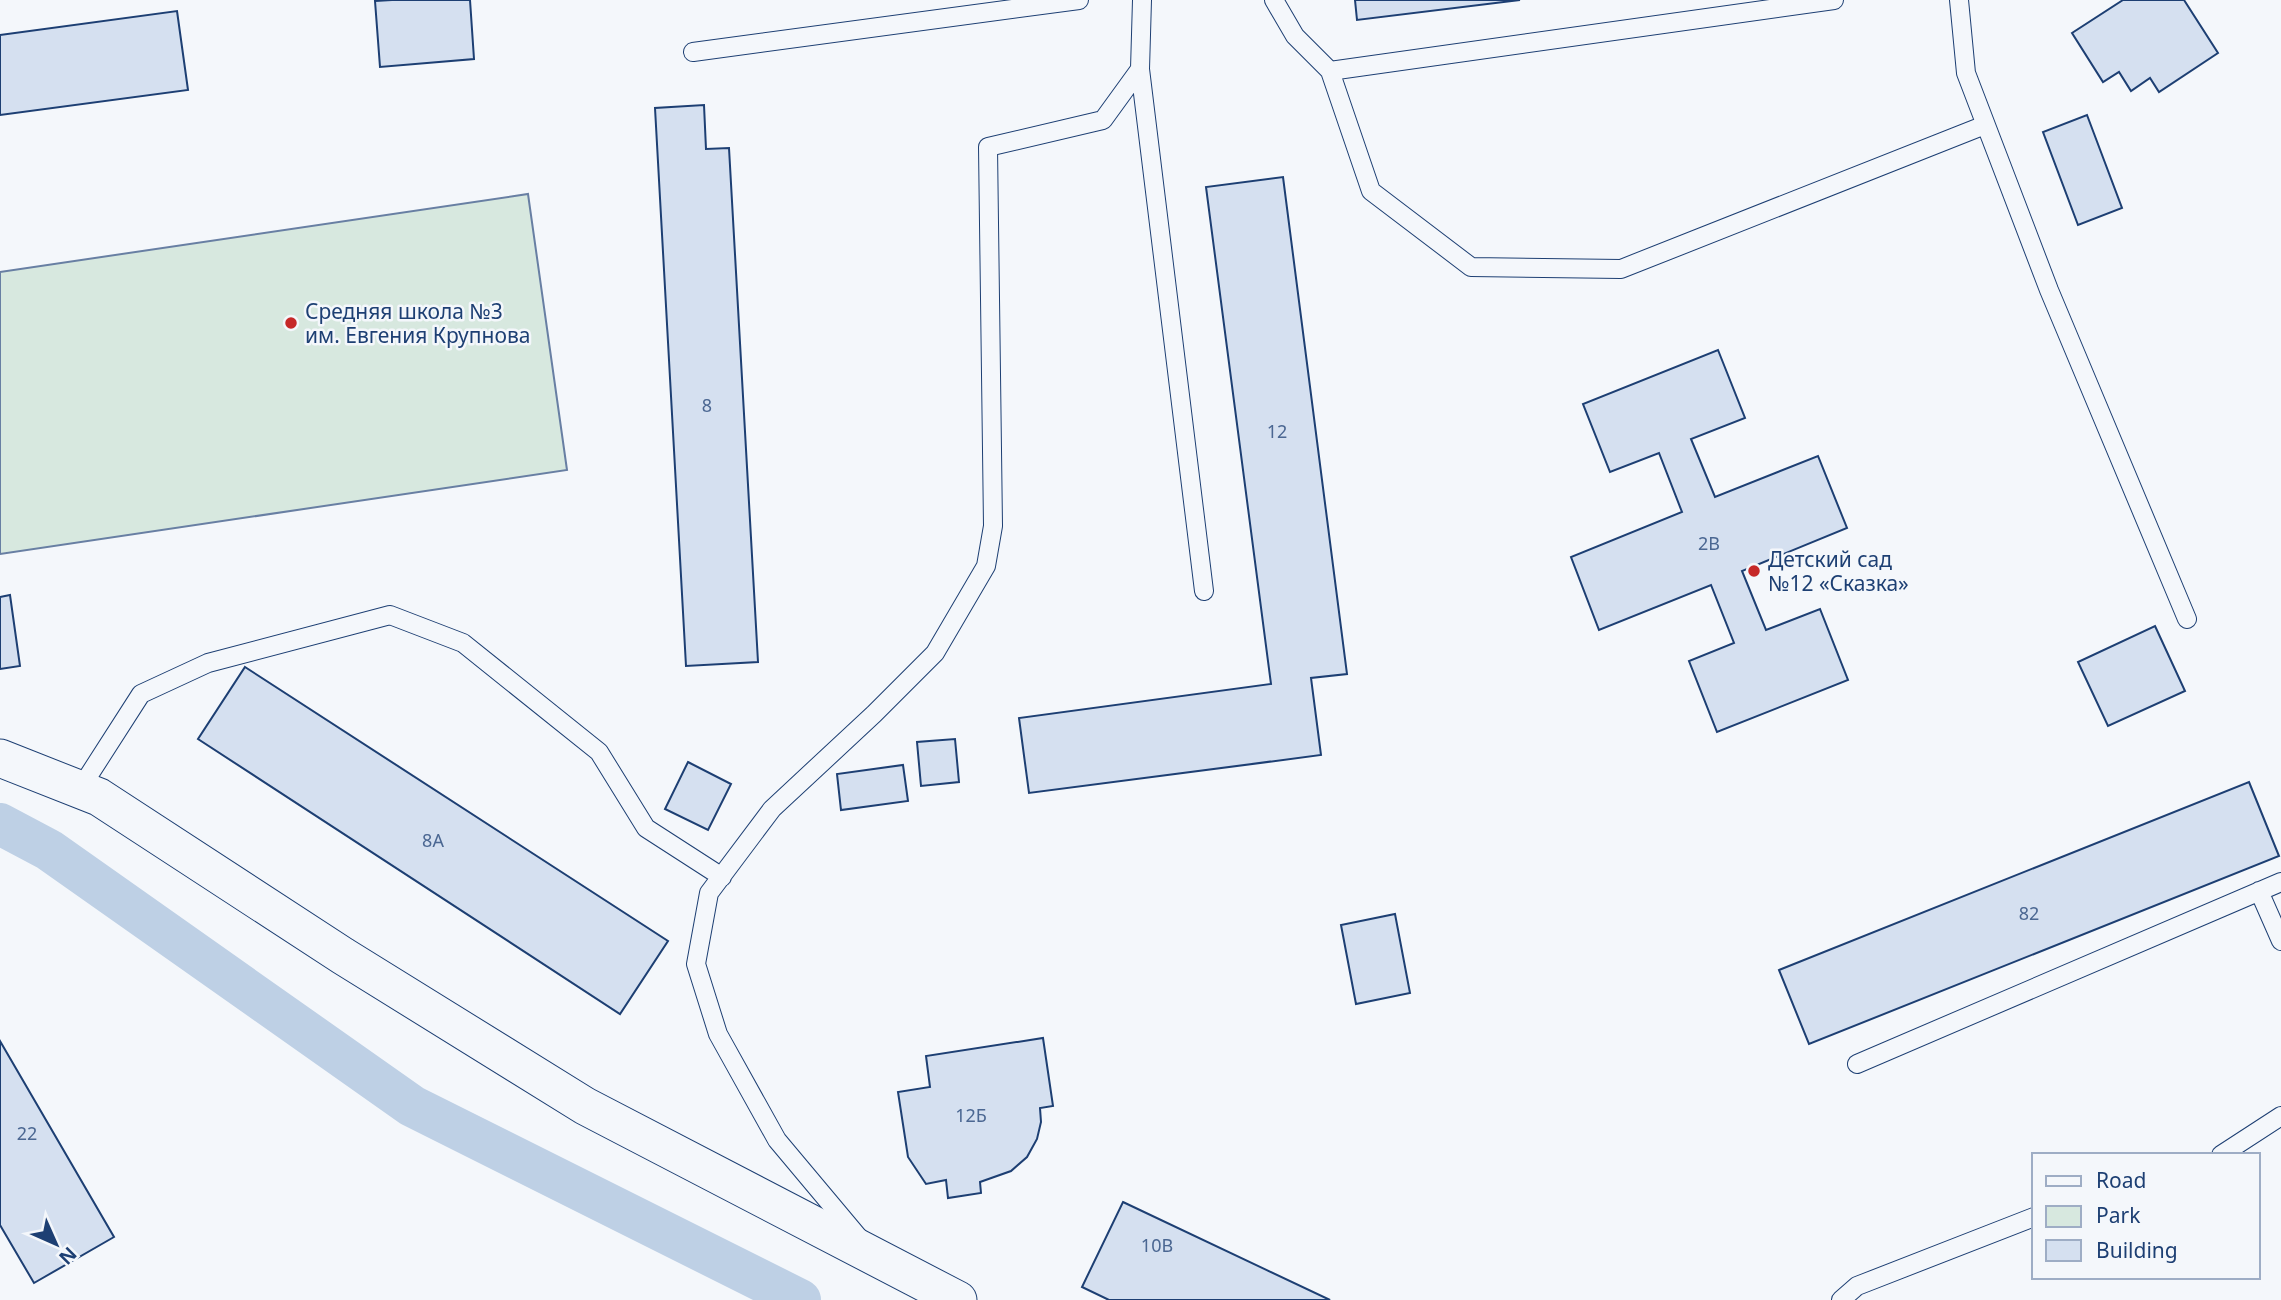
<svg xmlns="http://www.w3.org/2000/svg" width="2281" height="1300" viewBox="0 0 2281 1300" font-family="'Noto Sans',sans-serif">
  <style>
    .green { fill: #d7e8df; stroke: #687fa3; stroke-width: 2 }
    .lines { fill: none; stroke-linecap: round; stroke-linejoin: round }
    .canal { stroke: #bed0e5; stroke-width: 42 }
    .building { fill: #d5e0f0; stroke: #1d3f73; stroke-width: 2 }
    .lane-casing { stroke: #1d3f73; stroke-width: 20 }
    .street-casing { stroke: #1d3f73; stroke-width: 39 }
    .lane { stroke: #f4f7fb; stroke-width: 18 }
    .street { stroke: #f4f7fb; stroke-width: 37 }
    .poi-dot { fill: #c62828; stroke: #f4f7fb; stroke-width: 2.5 }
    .labels { text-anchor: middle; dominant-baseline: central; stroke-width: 5; stroke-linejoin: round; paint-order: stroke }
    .number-label { font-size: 18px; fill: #4b6792 }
    .poi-label { font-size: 21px; fill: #1d3f73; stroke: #f4f7fb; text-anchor: start }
  </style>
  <rect width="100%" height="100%" fill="#f4f7fb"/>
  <!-- green -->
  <path class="green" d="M 528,194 L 567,470 L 0,554 L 0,272 Z"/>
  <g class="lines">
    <!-- canal -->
    <path class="canal" d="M 0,824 L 49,850 L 412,1106 L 800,1300"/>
  </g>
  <!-- building -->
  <path class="building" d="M 392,0 L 470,0 L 474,59 L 380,67 L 375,1 Z
    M 1355,0 L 1520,0 L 1357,20 Z
    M 2123,0 L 2184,0 L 2218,53 L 2159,92 L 2150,78 L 2131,91 L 2119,72 L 2103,82 L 2072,33 Z
    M 177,11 L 188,90 L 0,115 L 0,35 Z
    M 704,105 L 706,149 L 729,148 L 758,662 L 686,666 L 655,108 Z
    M 2087,115 L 2122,208 L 2078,225 L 2043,132 Z
    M 1283,177 L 1347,674 L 1311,678 L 1321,755 L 1029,793 L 1019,718 L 1271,684 L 1206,187 Z
    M 1718,350 L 1745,418 L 1691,439 L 1715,497 L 1818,456 L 1847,528 L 1742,571 L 1766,630 L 1820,609 L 1848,680 L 1717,732 L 1689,661 L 1734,643 L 1711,585 L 1599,630 L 1571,557 L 1682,512 L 1659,453 L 1610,472 L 1583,404 Z
    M 10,595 L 20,666 L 0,669 L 0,597 Z
    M 2155,626 L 2185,691 L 2108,726 L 2078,662 Z
    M 245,667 L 668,941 L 620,1014 L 198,739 Z
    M 955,739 L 959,782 L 921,786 L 917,742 Z
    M 688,762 L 731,784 L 708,830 L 665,809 Z
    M 903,765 L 908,801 L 841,810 L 837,774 Z
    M 2249,782 L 2279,856 L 1809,1044 L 1779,970 Z
    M 1395,914 L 1410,993 L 1356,1004 L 1341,925 Z
    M 1043,1038 L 1053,1106 L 1040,1108 L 1041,1122 L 1037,1139 L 1027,1157 L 1011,1171 L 980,1182 L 981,1193 L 948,1198 L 946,1180 L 926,1184 L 908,1157 L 898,1092 L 930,1087 L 926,1056 Z
    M 0,1041 L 114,1237 L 34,1283 L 0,1225 Z
    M 1123,1202 L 1330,1300 L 1109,1300 L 1082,1287 Z"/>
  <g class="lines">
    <!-- lane casing -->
    <g class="lane-casing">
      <path id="lane" d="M 1274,0 L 1295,36 L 1330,71 L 1834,0
        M 1959,0 L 1966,73 L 2049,290 L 2187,619
        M 693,52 L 1079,0
        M 1140,69 L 1204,591
        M 1330,71 L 1371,191 L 1471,267 L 1621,269 L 1985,125
        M 80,789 L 141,694 L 208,663 L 390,615 L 463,643 L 599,752 L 646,828 L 722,877
        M 2259,891 L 2281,941
        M 1857,1064 L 2281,882
        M 2221,1155 L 2281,1116
        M 860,1239 L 777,1140 L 718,1034 L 696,964 L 709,893 L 772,809 L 874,714 L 935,653 L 986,566 L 993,526 L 988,147 L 1103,120 L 1140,69 L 1142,0
        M 1841,1300 L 1857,1286 L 2034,1217"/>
    </g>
    <!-- street casing -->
    <g class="street-casing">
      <path id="street" d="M 0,758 L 99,797 L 343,956 L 585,1106 L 958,1300"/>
    </g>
    <!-- lane -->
    <use href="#lane" class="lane"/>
    <!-- street -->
    <use href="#street" class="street"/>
  </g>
  <!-- markers -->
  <g class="poi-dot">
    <circle cx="291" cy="323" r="7"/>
    <circle cx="1754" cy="571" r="7"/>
  </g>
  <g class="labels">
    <!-- number labels -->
    <g class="number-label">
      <text x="707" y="405">8</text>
      <text x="1277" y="431">12</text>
      <text x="1709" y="543">2В</text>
      <text x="433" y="840">8А</text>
      <text x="2029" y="913">82</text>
      <text x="971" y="1115">12Б</text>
      <text x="27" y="1133">22</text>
      <text x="1157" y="1245">10В</text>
    </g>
    <!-- poi labels -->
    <g class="poi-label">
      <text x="305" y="311">Средняя школа №3<tspan x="305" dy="24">им. Евгения Крупнова</tspan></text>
      <text x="1768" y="559">Детский сад<tspan x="1768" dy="24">№12 «Сказка»</tspan></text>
    </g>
  </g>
  <!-- legend -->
  <rect x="2032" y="1153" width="228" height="126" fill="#f4f7fb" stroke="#9eadc5" stroke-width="2"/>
  <rect x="2046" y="1176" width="35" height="10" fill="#f4f7fb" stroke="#9eadc5" stroke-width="2"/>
  <text x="2096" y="1188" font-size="21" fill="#1d3f73">Road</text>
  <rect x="2046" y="1206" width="35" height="21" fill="#d7e8df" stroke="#9eadc5" stroke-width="2"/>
  <text x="2096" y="1223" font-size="21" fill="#1d3f73">Park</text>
  <rect x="2046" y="1240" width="35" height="21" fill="#d5e0f0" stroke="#9eadc5" stroke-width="2"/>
  <text x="2096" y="1258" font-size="21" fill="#1d3f73">Building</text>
  <!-- north arrow -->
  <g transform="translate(56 1244) rotate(135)" stroke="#f4f7fb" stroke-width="5" paint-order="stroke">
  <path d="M0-5L12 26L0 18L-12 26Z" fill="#1d3f73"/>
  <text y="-10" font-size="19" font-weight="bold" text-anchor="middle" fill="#1d3f73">N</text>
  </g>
</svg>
